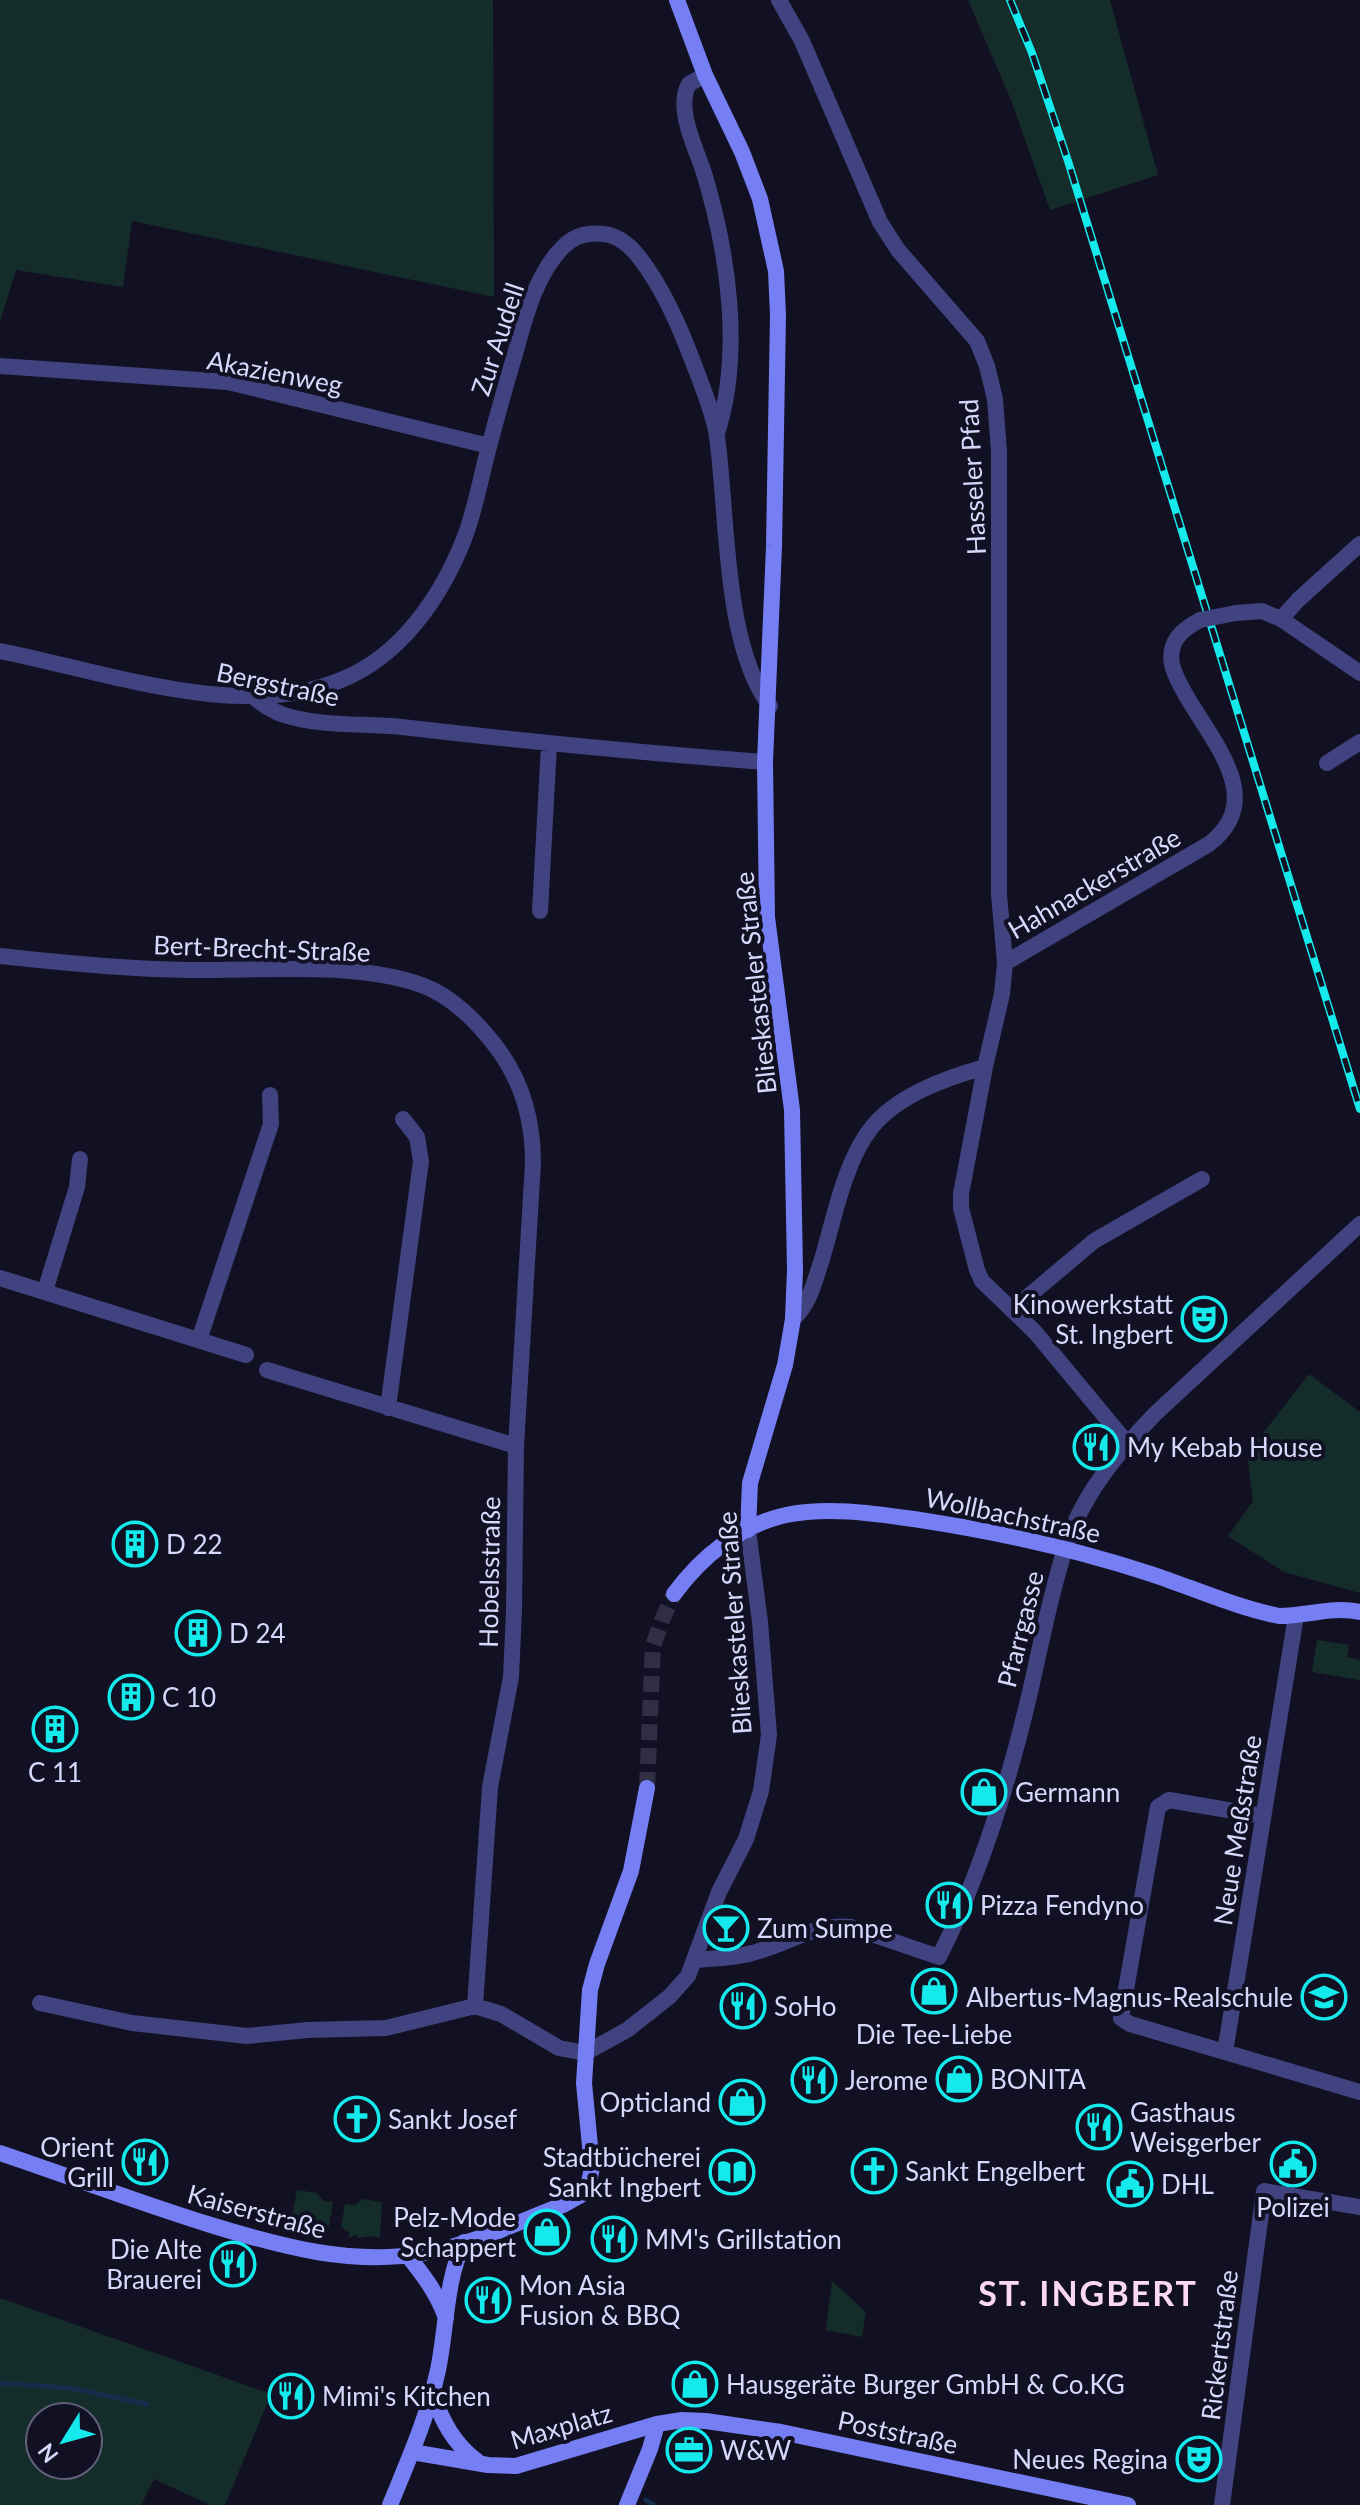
<svg xmlns="http://www.w3.org/2000/svg" width="1360" height="2505" viewBox="0 0 1360 2505" font-family="Lato,sans-serif">
  <style>
    .green { fill: #142d2a; fill-rule: evenodd }
    .lines { fill: none; stroke-linecap: round; stroke-linejoin: round }
    .stream { stroke: #142d4a; stroke-width: 5 }
    .secondary-tunnel { stroke: #302f44; stroke-width: 16; stroke-dasharray: 16 8; stroke-linecap: butt }
    .street { stroke: #40437f; stroke-width: 16 }
    .secondary { stroke: #767ef4; stroke-width: 16 }
    .rail-casing { stroke: #14e9eb; stroke-width: 8 }
    .rail { stroke: #121124; stroke-width: 5; stroke-dasharray: 15; stroke-linecap: butt }
    .street-bridge { stroke: #40437f; stroke-width: 16 }
    .labels { text-anchor: middle; dominant-baseline: central; stroke-width: 8; stroke-linejoin: round; paint-order: stroke }
    .street-label { font-size: 26px; fill: #d8d7fc; stroke: #121124 }
    .poi-label { font-size: 26px; fill: #d8d7fc; stroke: #121124; text-anchor: start }
    .district-label { font-size: 34px; font-weight: bold; letter-spacing: 2px; fill: #fcd9f2; stroke: #121124 }
  </style>
  <rect width="100%" height="100%" fill="#121124"/>
  <!-- green -->
  <path class="green" d="M 0,0 L 493,0 L 494,297 L 132,221 L 123,287 L 16,270 L 0,322 Z
    M 968,0 L 1110,0 L 1158,175 L 1050,210 L 1011,100 Z
    M 1309,1374 L 1360,1412 L 1360,1593 L 1284,1572 L 1228,1536 L 1253,1501 L 1247,1454 Z
    M 1317,1640 L 1349,1645 L 1347,1657 L 1360,1660 L 1360,1680 L 1312,1672 Z
    M 297,2190 L 317,2193 L 323,2201 L 333,2202 L 329,2226 L 321,2229 L 319,2234 L 314,2233 L 313,2229 L 310,2232 L 300,2226 L 290,2226 Z
    M 363,2199 L 382,2202 L 380,2238 L 370,2236 L 358,2238 L 356,2235 L 349,2238 L 349,2232 L 341,2227 L 345,2204 L 355,2205 Z
    M 832,2281 L 866,2312 L 862,2337 L 826,2330 Z
    M 0,2298 L 271,2394 L 225,2505 L 210,2505 L 154,2479 L 141,2505 L 0,2505 ZM 40,2417 L 88,2417 L 88,2465 L 40,2465 Z"/>
  <g class="lines">
    <!-- stream -->
    <path class="stream" d="M 0,2383 L 70,2388 L 147,2404
      M 646,2500 L 654,2505"/>
    <!-- secondary-tunnel -->
    <path class="secondary-tunnel" d="M 647,1788 L 653,1646 L 662,1620 L 674,1594"/>
    <!-- street -->
    <path class="street" d="M 779,0 L 802,41 L 880,222 L 898,250 L 977,341 L 987,366 L 995,399 L 999,452 L 999,894 L 1005,963 L 1002,994 L 985,1067 L 961,1194 L 961,1208 L 977,1270 L 982,1281 L 1035,1332 L 1127,1443
      M 705,75 L 689,84 C 675,108 696,148 704,173 C 728,252 743,353 717,433
      M 0,366 L 228,382 L 489,446
      M 1236,613 L 1262,611 L 1281,619 L 1360,673
      M 1281,619 L 1298,600 L 1360,544
      M 0,651 C 103,671 240,722 341,680 C 401,656 441,597 464,539 C 476,508 481,475 490,443 C 498,413 506,384 515,354 C 525,318 536,273 564,246 C 575,235 589,232 604,234 C 623,236 636,252 647,268 C 671,303 686,343 701,383 C 707,400 715,419 717,437 C 728,514 723,644 770,706
      M 255,698 C 263,705 271,710 281,714 C 318,727 363,723 402,727 C 523,741 644,753 765,762
      M 1327,763 L 1360,742
      M 540,911 L 549,745
      M 0,956 C 63,963 125,969 188,970 C 259,971 359,961 424,986 C 451,996 477,1022 494,1044 C 521,1078 533,1120 533,1163 L 516,1446 L 514,1610 L 511,1677 L 490,1787 L 475,2006
      M 1005,963 L 1209,844 C 1278,791 1189,722 1172,665 C 1168,642 1181,630 1200,620
      M 0,1278 L 246,1355
      M 45,1291 L 77,1187 L 80,1159
      M 1012,1310 L 1094,1241 L 1202,1179
      M 793,1319 C 810,1304 815,1280 822,1259 C 834,1219 845,1160 872,1127 C 898,1095 946,1078 985,1067
      M 199,1340 L 271,1124 L 270,1095
      M 267,1370 L 516,1446
      M 388,1408 L 421,1161 L 417,1137 L 403,1119
      M 1263,1816 L 1169,1800 L 1158,1807 L 1121,2018 L 1130,2024 L 1360,2092
      M 696,1960 C 717,1958 739,1958 759,1951 C 791,1942 816,1923 851,1927 L 939,1957 C 979,1878 1005,1795 1026,1709 C 1039,1656 1048,1602 1065,1549 C 1081,1496 1118,1452 1156,1413 L 1360,1224
      M 40,2003 L 132,2023 L 247,2036 L 308,2030 L 386,2028 L 475,2006 L 501,2014 L 559,2048 L 585,2053 L 627,2030 L 669,1997 L 688,1976 L 719,1892 L 746,1839 L 761,1791 L 769,1735 L 760,1622 L 748,1530
      M 1225,2052 L 1296,1616
      M 1222,2505 L 1264,2191 L 1360,2207"/>
    <!-- secondary -->
    <path class="secondary" d="M 677,0 L 705,75 L 742,152 L 760,199 L 776,271 L 778,315 L 774,546 L 765,762 L 767,917 L 792,1110 L 795,1270 L 793,1319 L 785,1365 L 750,1483 L 748,1530
      M 674,1594 C 701,1557 740,1525 786,1515 C 830,1506 877,1514 920,1520 C 999,1532 1075,1549 1151,1574 C 1193,1588 1235,1607 1279,1616 C 1307,1616 1332,1606 1360,1612
      M 0,2153 C 72,2177 142,2204 214,2226 C 283,2247 353,2266 425,2253 C 472,2245 518,2222 563,2205 L 581,2195 L 589,2183 L 592,2167 L 584,2083 L 590,1990 L 597,1964 L 631,1871 L 647,1788
      M 408,2256 C 424,2276 437,2293 446,2318
      M 432,2394 C 443,2422 453,2443 477,2461
      M 412,2452 L 488,2465 L 516,2466 L 657,2424 L 682,2420 L 706,2421 L 781,2432 L 1128,2505
      M 390,2505 C 408,2461 428,2416 438,2370 C 447,2327 445,2282 464,2242
      M 627,2505 L 650,2449 L 657,2424"/>
    <!-- rail casing -->
    <g class="rail-casing">
      <path id="rail" d="M 1010,0 L 1032,53 L 1068,161 L 1360,1109"/>
    </g>
    <!-- rail -->
    <use href="#rail" class="rail"/>
    <!-- street-bridge -->
    <path class="street-bridge" d="M 1200,620 L 1236,613"/>
  </g>
  <!-- icons -->
  <defs>
    <g id="theatre-ring" transform="scale(2.3)"><circle r="9.5" fill="#121124" stroke="#14e9eb" stroke-width="1.5"/><path d="M-5-5.5Q0-4 5-5.5V0Q5 5 0 6Q-5 5-5 0ZM-3.3-2.5H-1v1.5H-3.3ZM1-2.5H3.3v1.5H1ZM-2.8 1Q0 5.5 2.8 1Z" fill="#14e9eb"/></g>
    <g id="restaurant-ring" transform="scale(2.3)"><circle r="9.5" fill="#121124" stroke="#14e9eb" stroke-width="1.5"/><path d="M-5-6h1v4h1v-4h1v4h1v-4h1v5L-1.5 .5V6h-2V.5L-5-1ZM5-6V6H3V1.5H1.5Q1.5-4 5-6Z" fill="#14e9eb"/></g>
    <g id="building-ring" transform="scale(2.3)"><circle r="9.5" fill="#121124" stroke="#14e9eb" stroke-width="1.5"/><path d="M-4-6H4V6H1V3H-1V6H-4ZM-2.5-4.3h1.7v1.8h-1.7ZM.8-4.3h1.7v1.8H.8ZM-2.5-1h1.7V.8h-1.7ZM.8-1h1.7V.8H.8Z" fill="#14e9eb"/></g>
    <g id="shop-ring" transform="scale(2.3)"><circle r="9.5" fill="#121124" stroke="#14e9eb" stroke-width="1.5"/><path d="M-5-2.5h2.3a2.7 3.5 0 0 1 5.4 0H5L5.5 6h-11ZM-1.5-2.5h3a1.5 2.3 0 0 0-3 0Z" fill="#14e9eb"/></g>
    <g id="bar-ring" transform="scale(2.3)"><circle r="9.5" fill="#121124" stroke="#14e9eb" stroke-width="1.5"/><path d="M-6-5H6L.8 .8V4.5H3.5V6h-7V4.5H-.8V.8Z" fill="#14e9eb"/></g>
    <g id="school-ring" transform="scale(2.3)"><circle r="9.5" fill="#121124" stroke="#14e9eb" stroke-width="1.5"/><path d="M0-5L7-2L0 1L-7-2ZM-4 1L0 2.5L4 1V4Q0 6-4 4Z" fill="#14e9eb"/></g>
    <g id="church-ring" transform="scale(2.3)"><circle r="9.5" fill="#121124" stroke="#14e9eb" stroke-width="1.5"/><path d="M-1.2-6h2.4v3.5h3.3v2.4h-3.3V6h-2.4V-.1h-3.3v-2.4h3.3Z" fill="#14e9eb"/></g>
    <g id="civic-ring" transform="scale(2.3)"><circle r="9.5" fill="#121124" stroke="#14e9eb" stroke-width="1.5"/><path d="M-.6-6.5H3V-4.5H.6V-3L4-1V1h2V6H-6V1h2V-1L-.6-3ZM-1.2 2.5V6h2.4V2.5Z" fill="#14e9eb"/></g>
    <g id="library-ring" transform="scale(2.3)"><circle r="9.5" fill="#121124" stroke="#14e9eb" stroke-width="1.5"/><path d="M-6-4Q-3-5.5-.7-3.5V5Q-3 3-6 4ZM6-4Q3-5.5 .7-3.5V5Q3 3 6 4Z" fill="#14e9eb"/></g>
    <g id="office-ring" transform="scale(2.3)"><circle r="9.5" fill="#121124" stroke="#14e9eb" stroke-width="1.5"/><path d="M-6-3h4V-5.5h4V-3h4V5H-6ZM-1-4.5V-3h2v-1.5ZM-6 0V1H6V0Z" fill="#14e9eb"/></g>
  </defs>
  <g fill-rule="evenodd">
    <use href="#theatre-ring" x="1204" y="1319"/>
    <use href="#restaurant-ring" x="1096" y="1447"/>
    <use href="#building-ring" x="135" y="1544"/>
    <use href="#building-ring" x="198" y="1633"/>
    <use href="#building-ring" x="131" y="1697"/>
    <use href="#building-ring" x="55" y="1729"/>
    <use href="#shop-ring" x="984" y="1792"/>
    <use href="#restaurant-ring" x="949" y="1905"/>
    <use href="#bar-ring" x="726" y="1928"/>
    <use href="#shop-ring" x="934" y="1991"/>
    <use href="#school-ring" x="1324" y="1997"/>
    <use href="#restaurant-ring" x="743" y="2006"/>
    <use href="#shop-ring" x="959" y="2079"/>
    <use href="#restaurant-ring" x="814" y="2080"/>
    <use href="#shop-ring" x="742" y="2102"/>
    <use href="#church-ring" x="357" y="2119"/>
    <use href="#restaurant-ring" x="1099" y="2127"/>
    <use href="#restaurant-ring" x="145" y="2162"/>
    <use href="#civic-ring" x="1293" y="2164"/>
    <use href="#church-ring" x="874" y="2171"/>
    <use href="#library-ring" x="732" y="2172"/>
    <use href="#civic-ring" x="1130" y="2184"/>
    <use href="#shop-ring" x="547" y="2232"/>
    <use href="#restaurant-ring" x="614" y="2239"/>
    <use href="#restaurant-ring" x="233" y="2264"/>
    <use href="#restaurant-ring" x="488" y="2300"/>
    <use href="#shop-ring" x="695" y="2384"/>
    <use href="#restaurant-ring" x="291" y="2396"/>
    <use href="#office-ring" x="689" y="2450"/>
    <use href="#theatre-ring" x="1199" y="2459"/>
  </g>
  <g class="labels">
    <!-- street labels -->
    <g class="street-label">
      <text transform="translate(497 339) rotate(-72)">Zur Audell</text>
      <text transform="translate(275 372) rotate(11)">Akazienweg</text>
      <text transform="translate(972 477) rotate(-93)">Hasseler Pfad</text>
      <text transform="translate(278 684) rotate(12)">Bergstraße</text>
      <text transform="translate(1094 883) rotate(-30)">Hahnackerstraße</text>
      <text transform="translate(262 948) rotate(2)">Bert-Brecht-Straße</text>
      <text transform="translate(755 983) rotate(-96)">Blieskasteler Straße</text>
      <text transform="translate(1013 1515) rotate(12)">Wollbachstraße</text>
      <text transform="translate(489 1572) rotate(-89)">Hobelsstraße</text>
      <text transform="translate(734 1623) rotate(-94)">Blieskasteler Straße</text>
      <text transform="translate(1020 1629) rotate(-76)">Pfarrgasse</text>
      <text transform="translate(1237 1830) rotate(-81)">Neue Meßstraße</text>
      <text transform="translate(257 2211) rotate(15)">Kaiserstraße</text>
      <text transform="translate(1219 2345) rotate(-83)">Rickertstraße</text>
      <text transform="translate(561 2426) rotate(-16)">Maxplatz</text>
      <text transform="translate(898 2432) rotate(12)">Poststraße</text>
    </g>
    <!-- poi labels -->
    <g class="poi-label">
      <text x="1173" y="1304" text-anchor="end">Kinowerkstatt<tspan x="1173" dy="30">St. Ingbert</tspan></text>
      <text x="1127" y="1447">My Kebab House</text>
      <text x="166" y="1544">D 22</text>
      <text x="229" y="1633">D 24</text>
      <text x="162" y="1697">C 10</text>
      <text x="55" y="1772" text-anchor="middle">C 11</text>
      <text x="1015" y="1792">Germann</text>
      <text x="980" y="1905">Pizza Fendyno</text>
      <text x="757" y="1928">Zum Sumpe</text>
      <text x="1293" y="1997" text-anchor="end">Albertus-Magnus-Realschule</text>
      <text x="774" y="2006">SoHo</text>
      <text x="934" y="2034" text-anchor="middle">Die Tee-Liebe</text>
      <text x="990" y="2079">BONITA</text>
      <text x="845" y="2080">Jerome</text>
      <text x="711" y="2102" text-anchor="end">Opticland</text>
      <text x="1130" y="2112">Gasthaus<tspan x="1130" dy="30">Weisgerber</tspan></text>
      <text x="388" y="2119">Sankt Josef</text>
      <text x="114" y="2147" text-anchor="end">Orient<tspan x="114" dy="30">Grill</tspan></text>
      <text x="701" y="2157" text-anchor="end">Stadtbücherei<tspan x="701" dy="30">Sankt Ingbert</tspan></text>
      <text x="905" y="2171">Sankt Engelbert</text>
      <text x="1161" y="2184">DHL</text>
      <text x="1293" y="2207" text-anchor="middle">Polizei</text>
      <text x="516" y="2217" text-anchor="end">Pelz-Mode<tspan x="516" dy="30">Schappert</tspan></text>
      <text x="645" y="2239">MM's Grillstation</text>
      <text x="202" y="2249" text-anchor="end">Die Alte<tspan x="202" dy="30">Brauerei</tspan></text>
      <text x="519" y="2285">Mon Asia<tspan x="519" dy="30">Fusion &amp; BBQ</tspan></text>
      <text x="726" y="2384">Hausgeräte Burger GmbH &amp; Co.KG</text>
      <text x="322" y="2396">Mimi's Kitchen</text>
      <text x="720" y="2450">W&amp;W</text>
      <text x="1168" y="2459" text-anchor="end">Neues Regina</text>
    </g>
    <!-- district labels -->
    <g class="district-label">
      <text x="1088" y="2292">ST. INGBERT</text>
    </g>
  </g>
  <!-- north arrow -->
  <g transform="translate(64 2441) rotate(233)"><circle r="38" fill="#121124" stroke="#61607a" stroke-width="2"/>
  <path d="M0-6L14 30L0 20L-14 30Z" fill="#14e9eb"/>
  <text y="-12" font-size="22" font-weight="bold" text-anchor="middle" fill="#d8d7fc">N</text>
  </g>
</svg>
